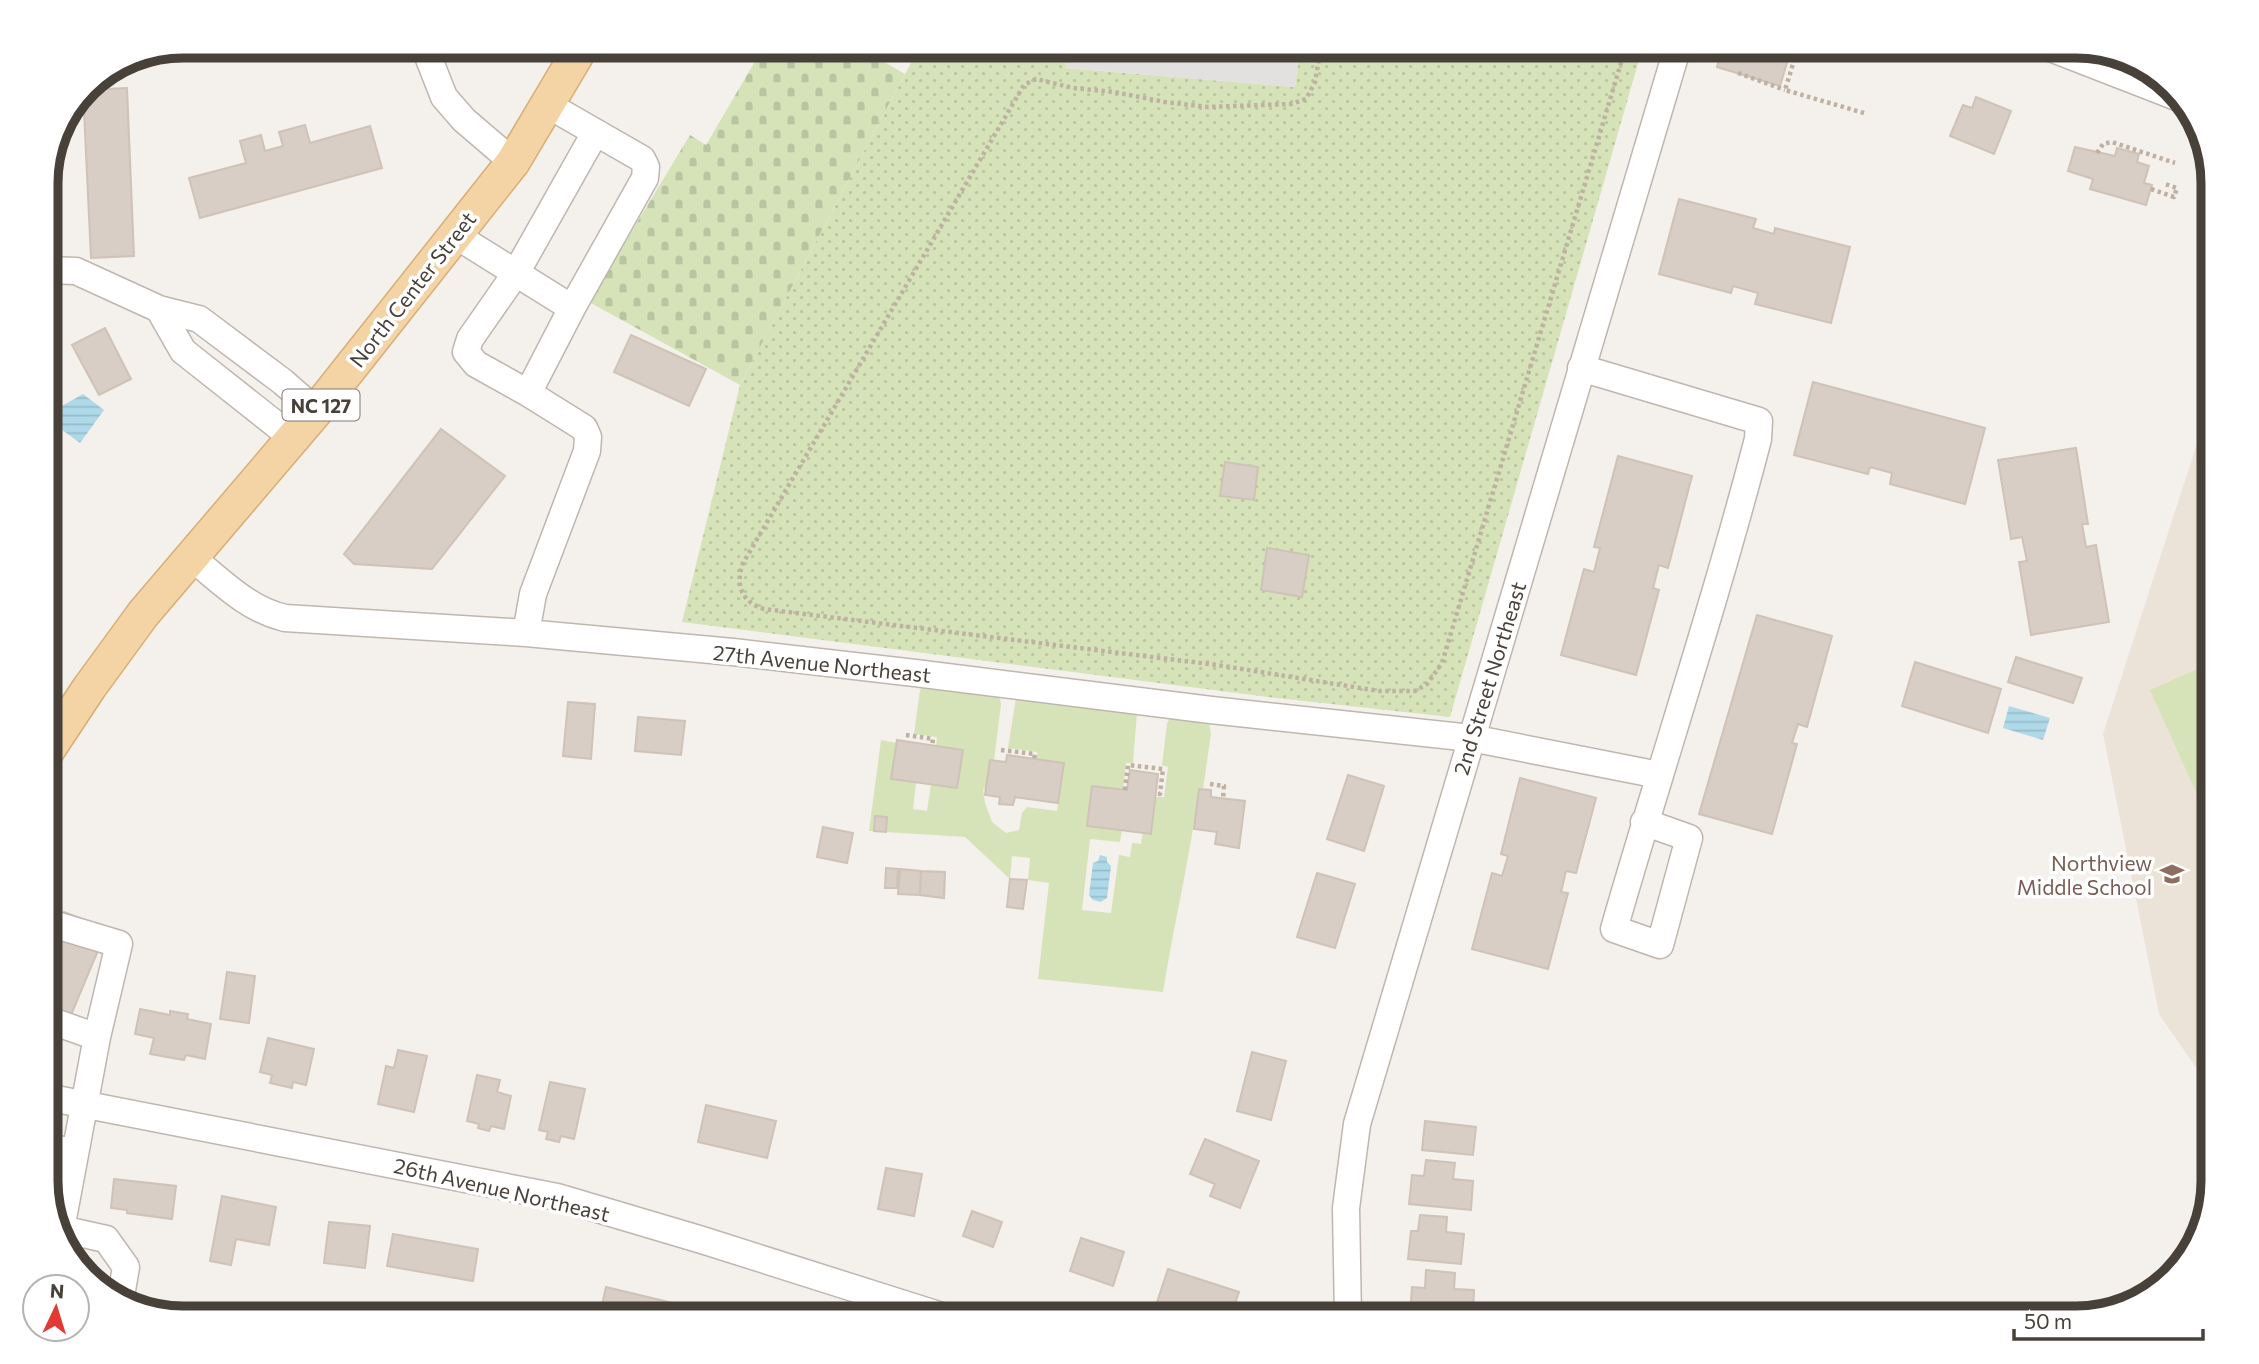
<svg xmlns="http://www.w3.org/2000/svg" width="2259" height="1364" viewBox="0 0 2259 1364" font-family="Commissioner,sans-serif">
  <style>
    .education { fill: #ebe3d7 }
    .green { fill: #d6e3b9 }
    .cemetery { fill: url(#cemetery-stones) }
    .park { fill: url(#park-dots) }
    .parking { fill: #e3e1df }
    .water { fill: url(#water-rules) }
    .building { fill: #d8cec5; stroke: #cfc2b6; stroke-width: 2 }
    .lines { fill: none; stroke-linecap: round; stroke-linejoin: round }
    .minor-casing { stroke: #bfb7af; stroke-width: 29 }
    .major-casing { stroke: #d8ae76; stroke-width: 36 }
    .path { stroke: #bfb1a2; stroke-width: 4.5; stroke-dasharray: 3.5 3.5; stroke-linecap: butt }
    .minor { stroke: #fff; stroke-width: 26 }
    .major { stroke: #f4d4a5; stroke-width: 33 }
    .labels { text-anchor: middle; dominant-baseline: central; stroke-width: 7; stroke-linejoin: round; paint-order: stroke }
    .shield { fill: #fff; stroke: #7f7a75; stroke-width: 2 }
    .shield-label { font-size: 19px; font-weight: bold; fill: #48413a }
    .street-label { font-size: 21px; fill: #48413a; stroke: #fff }
    .education-label { font-size: 21px; fill: #785e54; stroke: #fff; text-anchor: end }
    .rim { fill: none; stroke: #48413a; stroke-width: 9 }
  </style>
  <defs>
    <pattern id="cemetery-stones" width="16" height="16" patternUnits="userSpaceOnUse" patternTransform="scale(1.75)"><rect width="16" height="16" fill="#d6e3b9"/><path d="M2 7V4a2 2 0 0 1 4 0v3zM10 15v-3a2 2 0 0 1 4 0v3z" fill="#b9c4a0"/></pattern>
    <pattern id="park-dots" width="8" height="8" patternUnits="userSpaceOnUse" patternTransform="scale(1.75)"><rect width="8" height="8" fill="#d6e3b9"/><path d="M2 2h.1M6 6h.1" fill="none" stroke="#b9c4a0" stroke-width="1.8" stroke-linecap="round"/></pattern>
    <pattern id="water-rules" width="6" height="5" patternUnits="userSpaceOnUse" patternTransform="scale(1.75)"><rect width="6" height="5" fill="#afd9e9"/><path d="M0 2.5h6" fill="none" stroke="#98bbc9"/></pattern>
  </defs>
  <rect width="100%" height="100%" fill="#f4f0ec"/>
  <!-- education -->
  <path class="education" d="M 2213,394 L 2213,1092 L 2159,1014 L 2103,734 Z"/>
  <!-- green -->
  <path class="green" d="M 2213,662 L 2213,830 L 2150,690 Z
    M 924,684 L 999,694 L 1001,704 L 994,761 L 990,760 L 986,789 L 983,789 L 985,803 L 992,822 L 1006,833 L 1019,830 L 1022,813 L 1027,807 L 1057,811 L 1064,763 L 1037,759 L 1037,752 L 1008,748 L 1016,698 L 1137,713 L 1133,763 L 1126,763 L 1123,789 L 1092,786 L 1122,830 L 1120,842 L 1090,839 L 1082,910 L 1111,913 L 1119,855 L 1130,857 L 1132,843 L 1141,844 L 1143,832 L 1151,833 L 1155,797 L 1164,797 L 1168,767 L 1162,765 L 1167,724 L 1170,717 L 1209,722 L 1211,734 L 1203,789 L 1199,789 C 1190,857 1174,924 1163,992 L 1038,979 L 1049,883 L 1028,880 L 1030,858 L 1012,856 L 1010,879 L 965,837 L 886,832 L 886,817 L 875,816 L 874,831 L 869,831 L 881,740 L 897,743 L 891,779 L 916,783 L 913,809 L 927,811 L 931,784 L 957,788 L 963,750 L 936,746 L 937,737 L 914,734 L 920,690 Z"/>
  <!-- cemetery -->
  <path class="cemetery" d="M 764,46 L 856,46 L 905,74 L 740,385 L 589,302 L 690,135 L 706,145 Z"/>
  <!-- park -->
  <path class="park" d="M 920,46 L 1047,46 L 1065,52 L 1065,68 L 1295,87 L 1300,46 L 1643,46 L 1450,717 L 1268,697 L 682,622 L 740,385 Z"/>
  <!-- parking -->
  <path class="parking" d="M 1047,46 L 1300,46 L 1295,87 L 1065,68 L 1065,52 Z"/>
  <!-- water -->
  <path class="water" d="M 83,394 L 104,410 L 80,443 L 54,424 L 53,411 Z
    M 2009,706 L 2050,718 L 2043,740 L 2003,728 Z
    M 1100,855 L 1107,857 L 1107,862 L 1111,866 L 1107,898 L 1101,902 L 1093,900 L 1089,895 L 1093,863 L 1098,861 Z"/>
  <!-- building -->
  <path class="building" d="M 1723,46 L 1792,46 L 1780,86 L 1717,67 Z
    M 127,88 L 134,256 L 91,258 L 83,90 Z
    M 1976,97 L 2011,111 L 1994,154 L 1950,136 L 1963,105 L 1972,108 Z
    M 305,125 L 310,143 L 370,126 L 382,168 L 200,218 L 189,178 L 246,163 L 240,141 L 261,135 L 265,151 L 283,146 L 279,132 Z
    M 2075,147 L 2115,156 L 2117,148 L 2139,154 L 2137,162 L 2149,166 L 2144,183 L 2152,185 L 2146,205 L 2090,189 L 2093,179 L 2068,171 Z
    M 1679,199 L 1756,219 L 1753,228 L 1774,234 L 1775,228 L 1850,247 L 1831,323 L 1755,304 L 1758,293 L 1733,286 L 1731,293 L 1659,274 Z
    M 105,328 L 131,379 L 99,395 L 72,345 Z
    M 631,335 L 706,369 L 689,406 L 614,372 Z
    M 1813,382 L 1985,428 L 1965,504 L 1890,484 L 1892,473 L 1870,467 L 1868,474 L 1794,455 Z
    M 441,429 L 505,476 L 432,569 L 354,564 L 344,554 Z
    M 2076,448 L 2088,524 L 2082,524 L 2086,547 L 2096,545 L 2109,622 L 2031,635 L 2019,562 L 2027,561 L 2022,537 L 2011,539 L 1998,460 Z
    M 1618,456 L 1692,476 L 1668,568 L 1659,565 L 1653,588 L 1659,590 L 1636,675 L 1561,655 L 1584,569 L 1594,572 L 1600,548 L 1594,547 Z
    M 1225,462 L 1258,467 L 1254,500 L 1220,496 Z
    M 46,480 L 55,486 L 46,499 Z
    M 1267,548 L 1309,555 L 1302,597 L 1261,590 Z
    M 1757,615 L 1832,636 L 1807,727 L 1798,724 L 1792,743 L 1797,744 L 1772,834 L 1699,814 Z
    M 2016,657 L 2082,678 L 2073,703 L 2008,682 Z
    M 1915,662 L 2001,689 L 1988,733 L 1902,706 Z
    M 568,702 L 595,704 L 591,759 L 563,756 Z
    M 638,717 L 685,721 L 681,755 L 635,751 Z
    M 897,740 L 963,750 L 957,788 L 891,779 Z
    M 1007,755 L 1064,763 L 1058,803 L 1015,797 L 1013,805 L 999,804 L 1000,797 L 985,795 L 990,760 L 1006,762 Z
    M 1130,770 L 1158,774 L 1151,834 L 1087,826 L 1092,786 L 1127,790 Z
    M 1348,775 L 1384,786 L 1364,851 L 1327,839 Z
    M 1520,778 L 1596,798 L 1576,873 L 1566,871 L 1561,892 L 1568,893 L 1548,969 L 1472,949 L 1492,873 L 1502,876 L 1508,856 L 1501,854 Z
    M 1199,789 L 1211,790 L 1211,797 L 1245,801 L 1239,848 L 1215,844 L 1217,832 L 1194,829 Z
    M 875,816 L 887,817 L 886,832 L 874,831 Z
    M 823,827 L 853,833 L 847,863 L 817,857 Z
    M 886,868 L 898,869 L 897,888 L 885,888 Z
    M 900,869 L 921,871 L 920,895 L 898,894 Z
    M 921,871 L 945,872 L 944,898 L 920,895 Z
    M 1317,873 L 1355,884 L 1335,948 L 1297,937 Z
    M 1010,879 L 1027,880 L 1023,909 L 1007,907 Z
    M 64,912 L 107,929 L 53,1058 L 46,1055 L 46,954 Z
    M 227,972 L 255,976 L 249,1023 L 220,1019 Z
    M 140,1009 L 170,1015 L 170,1011 L 188,1014 L 187,1019 L 211,1024 L 205,1059 L 186,1055 L 184,1060 L 150,1054 L 154,1038 L 135,1034 Z
    M 268,1038 L 314,1049 L 306,1085 L 293,1082 L 292,1088 L 270,1083 L 272,1075 L 260,1072 Z
    M 398,1050 L 427,1056 L 414,1112 L 378,1104 L 386,1066 L 394,1068 Z
    M 1252,1052 L 1286,1061 L 1271,1120 L 1237,1111 Z
    M 477,1075 L 500,1080 L 497,1092 L 511,1096 L 504,1129 L 491,1126 L 489,1131 L 478,1128 L 479,1124 L 467,1121 Z
    M 550,1082 L 585,1089 L 574,1139 L 561,1136 L 559,1142 L 546,1139 L 548,1132 L 539,1130 Z
    M 706,1105 L 776,1121 L 767,1158 L 698,1142 Z
    M 1425,1121 L 1476,1127 L 1473,1155 L 1422,1150 Z
    M 1205,1139 L 1259,1161 L 1240,1208 L 1210,1196 L 1215,1184 L 1190,1174 Z
    M 1426,1160 L 1455,1163 L 1453,1179 L 1473,1181 L 1471,1210 L 1409,1204 L 1412,1175 L 1424,1176 Z
    M 886,1168 L 922,1174 L 914,1216 L 878,1209 Z
    M 114,1179 L 176,1186 L 172,1219 L 127,1213 L 127,1210 L 111,1208 Z
    M 222,1196 L 276,1207 L 269,1245 L 236,1239 L 231,1265 L 210,1261 Z
    M 972,1211 L 1002,1222 L 993,1247 L 963,1236 Z
    M 1420,1215 L 1447,1217 L 1446,1232 L 1464,1234 L 1461,1264 L 1408,1259 L 1411,1231 L 1418,1231 Z
    M 329,1222 L 370,1226 L 365,1268 L 324,1263 Z
    M 393,1234 L 478,1249 L 473,1281 L 387,1266 Z
    M 1081,1238 L 1124,1252 L 1113,1286 L 1070,1271 Z
    M 1168,1269 L 1239,1292 L 1230,1318 L 1208,1318 L 1157,1302 Z
    M 1426,1270 L 1455,1273 L 1454,1289 L 1474,1290 L 1473,1318 L 1410,1315 L 1412,1287 L 1425,1288 Z
    M 606,1287 L 677,1304 L 673,1318 L 599,1318 Z"/>
  <g class="lines">
    <!-- minor casing -->
    <g class="minor-casing">
      <path id="minor" d="M 424,46 L 444,97 L 464,120 L 513,162
        M 2045,46 L 2179,98
        M 548,105 L 642,159 L 646,167 L 645,178 L 572,308
        M 455,235 L 572,308 L 528,393 L 476,364 L 466,352 L 470,339 L 516,273 L 595,133
        M 46,270 L 76,271 L 159,309 L 199,319 L 283,382 L 316,411
        M 159,309 L 183,351 L 293,438
        M 1581,368 L 1759,421 L 1758,439 C 1715,604 1661,766 1614,929 L 1660,945 L 1689,838 L 1644,822
        M 191,557 C 221,581 247,609 285,618 L 526,633 L 733,652 L 915,673 L 1211,710 L 1471,738 L 1659,775
        M 526,633 L 533,594 L 587,451 L 588,437 L 584,428 L 528,393
        M 46,922 L 119,944 L 97,1037 L 61,1229 L 106,1239 L 126,1267 L 120,1302
        M 46,1019 L 97,1037
        M 46,1097 L 557,1197 L 702,1240 L 948,1318
        M 46,1147 L 75,1152
        M 1348,1318 L 1346,1208 L 1357,1124 L 1678,46"/>
    </g>
    <!-- major casing -->
    <g class="major-casing">
      <path id="major" d="M 46,753 L 89,688 L 143,614 L 316,411 L 513,162 L 582,46"/>
    </g>
    <!-- path -->
    <path class="path" d="M 1321,46 L 1315,82 L 1306,99 L 1291,104 L 1208,107 L 1165,102 L 1114,92 L 1073,88 L 1036,79 L 1024,85 L 743,563 C 735,584 741,602 764,609 L 1217,665 L 1379,691 L 1415,691 L 1427,684 L 1442,663 L 1626,46
      M 1799,46 L 1797,51 L 1805,53
      M 1791,49 L 1797,51 L 1785,90 L 1864,113
      M 1738,73 L 1785,90
      M 2097,153 L 2103,144 L 2112,142 L 2175,163
      M 2151,189 L 2174,197 L 2177,188 L 2165,184
      M 906,735 L 933,739 L 932,745
      M 1001,750 L 1035,754 L 1034,759
      M 1210,784 L 1224,786 L 1223,798
      M 1125,790 L 1128,765 L 1163,769 L 1160,794 L 1156,793"/>
    <!-- minor -->
    <use href="#minor" class="minor"/>
    <!-- major -->
    <use href="#major" class="major"/>
  </g>
  <!-- icons -->
  <defs>
    <g id="school-bare" transform="scale(1.89)"><path d="M0-5L7-2L0 1L-7-2ZM-4 1L0 2.5L4 1V4Q0 6-4 4Z" fill="#8d6e63" stroke="#fff" stroke-width="2.5" paint-order="stroke"/></g>
  </defs>
  <g fill-rule="evenodd">
    <use href="#school-bare" x="2172" y="874"/>
  </g>
  <g class="labels">
    <!-- shield labels -->
    <rect class="shield" x="282.5" y="389.5" width="77" height="31" rx="5"/>
    <g class="shield-label">
      <text x="321" y="405">NC 127</text>
    </g>
    <!-- street labels -->
    <g class="street-label">
      <text transform="translate(412 289) rotate(-52)">North Center Street</text>
      <text transform="translate(822 663) rotate(6)">27th Avenue Northeast</text>
      <text transform="translate(1489 678) rotate(-73)">2nd Street Northeast</text>
      <text transform="translate(502 1189) rotate(13)">26th Avenue Northeast</text>
    </g>
    <!-- education labels -->
    <g class="education-label">
      <text x="2152" y="862">Northview<tspan x="2152" dy="24">Middle School</tspan></text>
    </g>
  </g>
  <!-- crop -->
  <path d="M0 0H2259V1364H0ZM183 58H2076A125 125 0 0 1 2201 183V1181A125 125 0 0 1 2076 1306H183A125 125 0 0 1 58 1181V183A125 125 0 0 1 183 58Z" fill="#fff" fill-rule="evenodd"/>
  <path class="rim" d="M183 58H2076A125 125 0 0 1 2201 183V1181A125 125 0 0 1 2076 1306H183A125 125 0 0 1 58 1181V183A125 125 0 0 1 183 58Z"/>
  <!-- north arrow -->
  <g transform="translate(56 1308) rotate(4)"><circle r="33" fill="#ffffff" stroke="#b6b3b0" stroke-width="2"/>
  <path d="M0-5L12 26L0 18L-12 26Z" fill="#e33934"/>
  <text y="-10" font-size="19" font-weight="bold" text-anchor="middle" fill="#48413a">N</text>
  </g>
  <!-- scale -->
  <path d="M2014 1329v10h189v-10" fill="none" stroke="#48413a" stroke-width="3.5"/>
  <text x="2024" y="1329" font-size="21" fill="#48413a" stroke="#ffffff" stroke-width="5" paint-order="stroke">50 m</text>
</svg>
